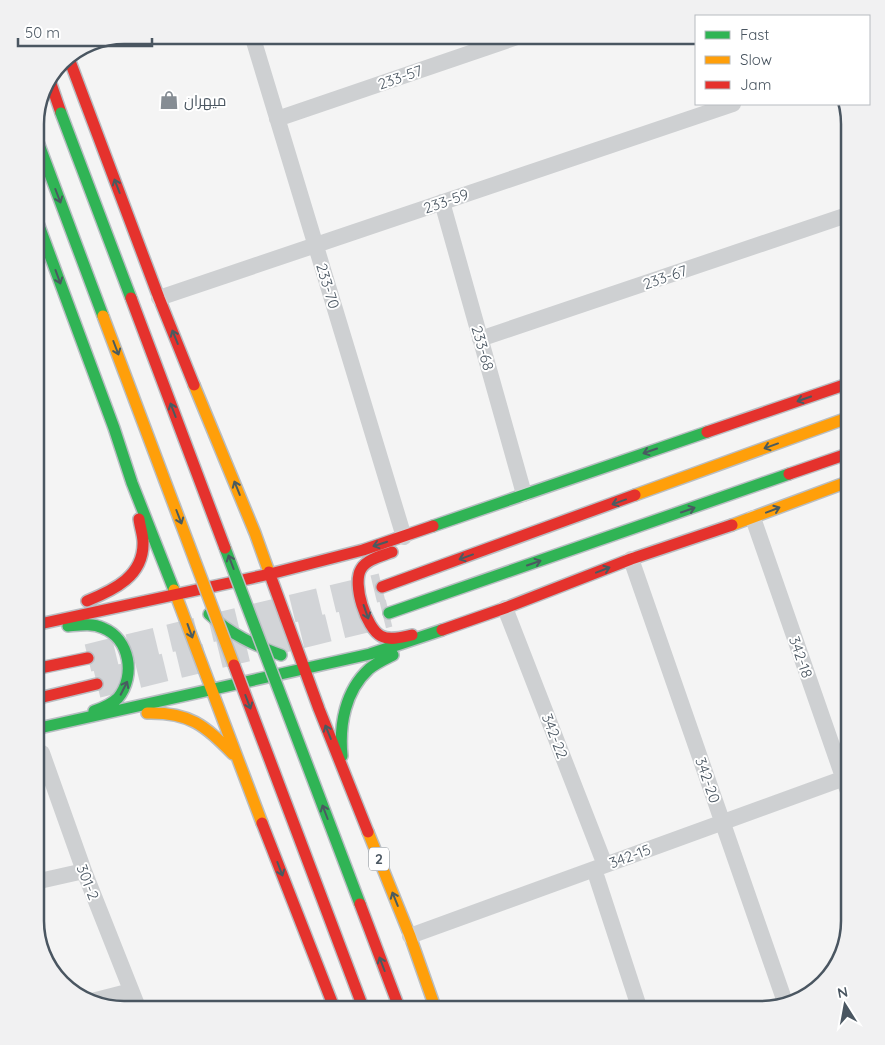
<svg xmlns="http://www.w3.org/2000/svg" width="885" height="1045" viewBox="0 0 885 1045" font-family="Quicksand,Cairo,sans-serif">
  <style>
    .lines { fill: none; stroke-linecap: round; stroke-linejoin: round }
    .highway-tunnel { stroke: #d2d4d7; stroke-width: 28; stroke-dasharray: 28 14; stroke-linecap: butt }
    .fast-casing { stroke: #b9bec3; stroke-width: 14 }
    .slow-casing { stroke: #b9bec3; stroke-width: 14 }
    .jam-casing { stroke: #b9bec3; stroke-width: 14 }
    .street { stroke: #ced0d2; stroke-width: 16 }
    .fast { stroke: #30b455; stroke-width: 11 }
    .slow { stroke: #ff9f0a; stroke-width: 11 }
    .jam { stroke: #e5322d; stroke-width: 11 }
    .fast-bridge-casing { stroke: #b9bec3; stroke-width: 14; stroke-linecap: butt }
    .slow-bridge-casing { stroke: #b9bec3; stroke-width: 14; stroke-linecap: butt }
    .jam-bridge-casing { stroke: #b9bec3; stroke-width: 14; stroke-linecap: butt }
    .fast-bridge { stroke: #30b455; stroke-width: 11 }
    .slow-bridge { stroke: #ff9f0a; stroke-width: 11 }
    .jam-bridge { stroke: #e5322d; stroke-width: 11 }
    .oneway { stroke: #495b60 }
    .labels { text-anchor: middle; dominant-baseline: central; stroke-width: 4; stroke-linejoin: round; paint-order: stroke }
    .shield { fill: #fff; stroke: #808990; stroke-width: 1 }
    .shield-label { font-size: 14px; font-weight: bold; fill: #4a5661 }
    .street-label { font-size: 15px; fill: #4a5661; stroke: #fff }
    .poi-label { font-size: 15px; fill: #4a5661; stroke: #fff; text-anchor: start }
    .rim { fill: none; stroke: #4a5661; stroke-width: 2.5 }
  </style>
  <rect width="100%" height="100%" fill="#f4f4f4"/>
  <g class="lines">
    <!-- highway-tunnel -->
    <path class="highway-tunnel" d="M 88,658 L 382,587
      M 97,684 L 389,613"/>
    <!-- fast casing -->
    <g class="fast-casing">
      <path id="fast" d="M 35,215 L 114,428 L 132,483 L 174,590
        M 433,526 L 707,432
        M 389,613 L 789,474
        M 209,614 C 230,634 254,645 281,655
        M 68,626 C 80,625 92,623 103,628 C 130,639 136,676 118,698 C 111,705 103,708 94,711
        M 35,729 L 370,654 L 442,630
        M 342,756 C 339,725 345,691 369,669 C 376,663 385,659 393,655"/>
    </g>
    <!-- slow casing -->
    <g class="slow-casing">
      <path id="slow" d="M 194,385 L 255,533 L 269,572
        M 635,495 L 850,417
        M 732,525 L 850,481
        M 174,590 L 262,823
        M 147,713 C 190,712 204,725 233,754
        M 368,832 L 410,936 L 436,1010"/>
    </g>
    <!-- jam casing -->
    <g class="jam-casing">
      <path id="jam" d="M 68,56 L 159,298 L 194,385
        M 49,78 L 61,113
        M 707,432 L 850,383
        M 789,474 L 850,453
        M 392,552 C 382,556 367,559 361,569 C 352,584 366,628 381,636 C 390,641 403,637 412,635
        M 269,572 L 319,709 L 368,832
        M 382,587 L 635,495
        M 87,601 C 114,590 144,576 143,542 C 143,535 140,527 139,519
        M 35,625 L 270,574 L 363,550 L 433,526
        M 442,630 L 505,608 L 631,559 L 732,525
        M 35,669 L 88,658
        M 35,699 L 97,684
        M 262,823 L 335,1010"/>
    </g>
    <!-- street -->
    <path class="street" d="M 252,35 L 404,537
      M 277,119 L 523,35
      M 442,202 L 524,494
      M 159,298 L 733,104
      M 480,339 L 850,214
      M 753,518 L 850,797
      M 631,559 L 785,1002
      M 505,608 L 605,865
      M 42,753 L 84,871 L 139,1010
      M 594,869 L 640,1010
      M 35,882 L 84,871
      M 410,936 L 850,776
      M 88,1002 L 131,991"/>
    <!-- fast -->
    <use href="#fast" class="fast"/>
    <!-- slow -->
    <use href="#slow" class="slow"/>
    <!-- jam -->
    <use href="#jam" class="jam"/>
    <!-- fast-bridge casing -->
    <g class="fast-bridge-casing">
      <path id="fast-bridge" d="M 61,113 L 131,298
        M 35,134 L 103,316
        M 225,548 L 360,904"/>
    </g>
    <!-- slow-bridge casing -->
    <g class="slow-bridge-casing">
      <path id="slow-bridge" d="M 103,316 L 234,665"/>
    </g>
    <!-- jam-bridge casing -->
    <g class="jam-bridge-casing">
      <path id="jam-bridge" d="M 131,298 L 225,548
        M 234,665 L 364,1010
        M 360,904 L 400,1010"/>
    </g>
    <!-- fast-bridge -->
    <use href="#fast-bridge" class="fast-bridge"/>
    <!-- slow-bridge -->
    <use href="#slow-bridge" class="slow-bridge"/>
    <!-- jam-bridge -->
    <use href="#jam-bridge" class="jam-bridge"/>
  </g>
  <!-- one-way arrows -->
  <defs><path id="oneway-shaft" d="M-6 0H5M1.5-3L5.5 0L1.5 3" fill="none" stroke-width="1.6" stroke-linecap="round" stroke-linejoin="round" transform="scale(1.25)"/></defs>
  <g class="oneway">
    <use href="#oneway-shaft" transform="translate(117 186) rotate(-111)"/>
    <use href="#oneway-shaft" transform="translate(58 196) rotate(69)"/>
    <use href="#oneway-shaft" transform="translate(58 277) rotate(70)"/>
    <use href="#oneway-shaft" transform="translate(175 337) rotate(-112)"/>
    <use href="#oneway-shaft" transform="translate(116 348) rotate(69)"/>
    <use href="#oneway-shaft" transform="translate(804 399) rotate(161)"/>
    <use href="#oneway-shaft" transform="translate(173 410) rotate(-111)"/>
    <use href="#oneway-shaft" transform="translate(771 446) rotate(160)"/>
    <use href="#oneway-shaft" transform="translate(650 451) rotate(161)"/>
    <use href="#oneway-shaft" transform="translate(237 488) rotate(-112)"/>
    <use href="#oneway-shaft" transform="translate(619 502) rotate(160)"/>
    <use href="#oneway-shaft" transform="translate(688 510) rotate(-19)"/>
    <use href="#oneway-shaft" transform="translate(773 510) rotate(-21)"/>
    <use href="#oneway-shaft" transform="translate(179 517) rotate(69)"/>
    <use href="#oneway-shaft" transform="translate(380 544) rotate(162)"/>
    <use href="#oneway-shaft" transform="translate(466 557) rotate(160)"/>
    <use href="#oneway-shaft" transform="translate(231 562) rotate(-111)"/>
    <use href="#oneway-shaft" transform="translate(534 563) rotate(-19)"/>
    <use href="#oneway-shaft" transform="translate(603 570) rotate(-21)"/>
    <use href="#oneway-shaft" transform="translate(366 612) rotate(71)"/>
    <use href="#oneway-shaft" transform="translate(190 631) rotate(70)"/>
    <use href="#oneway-shaft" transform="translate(124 688) rotate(-63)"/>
    <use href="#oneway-shaft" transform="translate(248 702) rotate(69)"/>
    <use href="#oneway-shaft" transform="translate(328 732) rotate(-112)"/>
    <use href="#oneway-shaft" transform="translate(325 812) rotate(-111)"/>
    <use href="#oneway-shaft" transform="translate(280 869) rotate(69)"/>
    <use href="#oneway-shaft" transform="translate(395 899) rotate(-112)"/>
    <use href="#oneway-shaft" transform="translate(382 964) rotate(-111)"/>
  </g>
  <!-- icons -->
  <defs>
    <g id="shop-bare" transform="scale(1.5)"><path d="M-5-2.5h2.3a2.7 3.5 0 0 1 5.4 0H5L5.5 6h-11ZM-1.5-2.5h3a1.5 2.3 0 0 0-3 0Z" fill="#868d94" stroke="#fff" stroke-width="2.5" paint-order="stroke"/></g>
  </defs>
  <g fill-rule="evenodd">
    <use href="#shop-bare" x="169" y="100"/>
  </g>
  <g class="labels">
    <!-- shield labels -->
    <rect class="shield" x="369" y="847.5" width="20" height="23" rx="4"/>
    <g class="shield-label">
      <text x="379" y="859">2</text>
    </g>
    <!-- street labels -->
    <g class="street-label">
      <text transform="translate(400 77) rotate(-19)">233-57</text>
      <text transform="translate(446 201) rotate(-19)">233-59</text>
      <text transform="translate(665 277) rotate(-19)">233-67</text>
      <text transform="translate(328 286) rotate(73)">233-70</text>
      <text transform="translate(483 348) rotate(74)">233-68</text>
      <text transform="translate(801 657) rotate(71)">342-18</text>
      <text transform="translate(555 736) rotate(69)">342-22</text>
      <text transform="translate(708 780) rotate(71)">342-20</text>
      <text transform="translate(630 856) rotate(-20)">342-15</text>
      <text transform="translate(88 882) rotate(69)">301-2</text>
    </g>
    <!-- poi labels -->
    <g class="poi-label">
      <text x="184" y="100">میهران</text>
    </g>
  </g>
  <!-- crop -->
  <path d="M0 0H885V1045H0ZM124 44H761A80 80 0 0 1 841 124V921A80 80 0 0 1 761 1001H124A80 80 0 0 1 44 921V124A80 80 0 0 1 124 44Z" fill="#f1f1f2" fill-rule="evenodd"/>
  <path class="rim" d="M124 44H761A80 80 0 0 1 841 124V921A80 80 0 0 1 761 1001H124A80 80 0 0 1 44 921V124A80 80 0 0 1 124 44Z"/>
  <!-- legend -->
  <rect x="695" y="15" width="175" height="90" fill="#ffffff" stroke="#b7bbc0"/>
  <rect x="705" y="31" width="25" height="8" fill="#30b455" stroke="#b7bbc0"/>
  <text x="740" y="40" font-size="15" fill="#4a5661">Fast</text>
  <rect x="705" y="56" width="25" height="8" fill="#ff9f0a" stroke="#b7bbc0"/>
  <text x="740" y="65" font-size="15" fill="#4a5661">Slow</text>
  <rect x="705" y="81" width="25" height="8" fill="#e5322d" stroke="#b7bbc0"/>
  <text x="740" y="90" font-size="15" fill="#4a5661">Jam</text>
  <!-- north arrow -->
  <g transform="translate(845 1005) rotate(349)" stroke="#ffffff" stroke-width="4" paint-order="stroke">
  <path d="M0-4L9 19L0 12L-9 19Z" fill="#4a5661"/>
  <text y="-8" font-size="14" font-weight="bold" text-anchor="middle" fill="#4a5661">N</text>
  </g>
  <!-- scale -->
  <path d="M18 38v8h134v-8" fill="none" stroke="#4a5661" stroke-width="2.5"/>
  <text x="25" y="38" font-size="15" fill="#4a5661" stroke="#ffffff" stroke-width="4" paint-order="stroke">50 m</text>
</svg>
